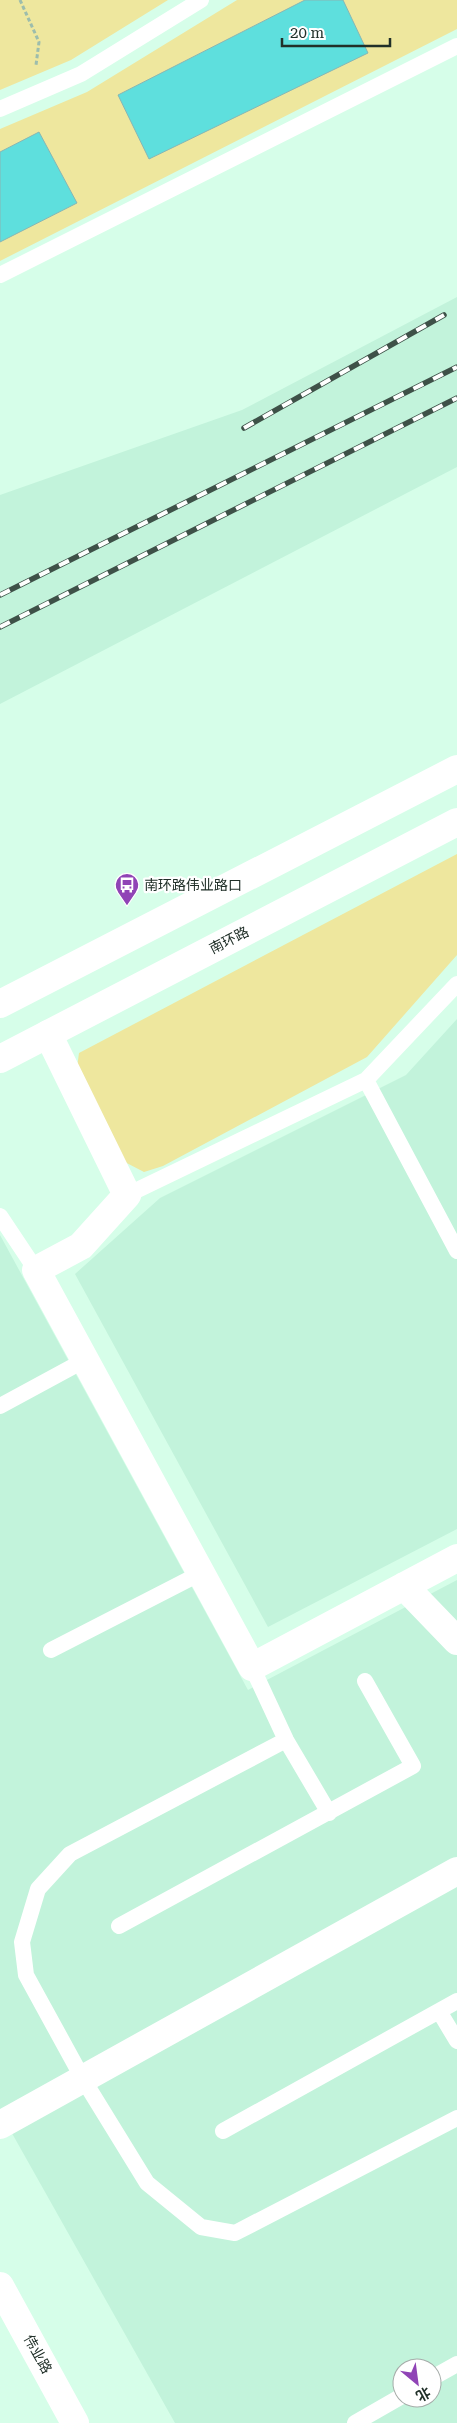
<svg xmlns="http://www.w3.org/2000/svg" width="457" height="2423" viewBox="0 0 457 2423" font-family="'Roboto Serif','Noto Sans SC',serif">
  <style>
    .built { fill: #c2f3db; fill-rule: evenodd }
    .green { fill: #eee79e }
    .building { fill: #5edfdd; stroke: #88b6b4 }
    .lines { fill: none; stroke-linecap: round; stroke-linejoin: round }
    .path { stroke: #9dbdac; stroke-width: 3; stroke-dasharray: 4 2.5; stroke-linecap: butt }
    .lane { stroke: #fff; stroke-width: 16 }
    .street { stroke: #fff; stroke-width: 28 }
    .secondary { stroke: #fff; stroke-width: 28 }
    .rail-casing { stroke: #3e5148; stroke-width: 5.5 }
    .rail { stroke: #fff; stroke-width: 4; stroke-dasharray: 11; stroke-linecap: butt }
    .labels { text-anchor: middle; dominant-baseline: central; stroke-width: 4.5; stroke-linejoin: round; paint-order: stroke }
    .poi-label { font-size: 14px; fill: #213029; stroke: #fff; text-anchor: start }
    .street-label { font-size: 14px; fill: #213029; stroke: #fff }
  </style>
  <rect width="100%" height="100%" fill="#d6fee9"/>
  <!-- built -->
  <path class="built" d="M 457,297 L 457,467 L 0,704 L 0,495 L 242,410 Z
    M 457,1019 L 457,1529 L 268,1627 L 75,1274 L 160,1198 L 406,1075 Z
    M 0,1235 L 248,1690 L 457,1580 L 457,2423 L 175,2423 L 0,2112 ZM 402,2368 L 432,2368 L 432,2398 L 402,2398 Z"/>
  <!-- green -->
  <path class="green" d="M 0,0 L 168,0 L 71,60 L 0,90 Z
    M 237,0 L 457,0 L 457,29 L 0,261 L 0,129 L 87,92 Z
    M 457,854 L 457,955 L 367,1057 L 163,1166 L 144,1172 L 117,1158 L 76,1075 L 79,1053 Z"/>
  <!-- building -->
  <path class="building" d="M 305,0 L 343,0 L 368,53 L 149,159 L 118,95 Z
    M 39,132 L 77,203 L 0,242 L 0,152 Z"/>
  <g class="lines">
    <!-- path -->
    <path class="path" d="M 20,0 L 39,42 L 36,65"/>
    <!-- lane -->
    <path class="lane" d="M 0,109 L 81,74 L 201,0
      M 0,275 L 457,46
      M 366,1080 L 457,1251
      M 127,1195 L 366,1080 L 457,984
      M 0,1216 L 36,1270
      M 0,1406 L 85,1360
      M 51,1650 L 201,1573
      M 252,1667 L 286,1740 L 329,1813
      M 286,1740 L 70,1854 L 38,1889 L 22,1942 L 26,1975 L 83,2079 L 147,2183 L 201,2227 L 235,2233 L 457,2118
      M 119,1926 L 413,1766 L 365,1681
      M 439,2011 L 457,2041
      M 223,2131 L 457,2001
      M 432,2378 L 457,2364
      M 355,2423 L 402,2396"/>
    <!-- street -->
    <path class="street" d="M 48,1034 L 127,1195 L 81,1246 L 36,1270 L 252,1667 L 457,1558
      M 404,1586 L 457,1641
      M 0,2125 L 457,1871"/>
    <!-- secondary -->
    <path class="secondary" d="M 0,1004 L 457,769
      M 0,1059 L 457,822
      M 0,2286 L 75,2423"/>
    <!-- rail casing -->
    <g class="rail-casing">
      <path id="rail" d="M 244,428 L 444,315
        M 0,595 L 457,367
        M 0,627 L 457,398"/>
    </g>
    <!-- rail -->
    <use href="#rail" class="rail"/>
  </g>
  <!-- icons -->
  <defs>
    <g id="bus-pin" transform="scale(1.25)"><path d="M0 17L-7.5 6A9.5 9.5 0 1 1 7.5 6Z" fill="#9044b6" stroke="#fff"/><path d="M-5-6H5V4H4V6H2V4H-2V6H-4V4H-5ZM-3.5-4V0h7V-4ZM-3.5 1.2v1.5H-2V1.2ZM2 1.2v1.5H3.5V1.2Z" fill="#fff"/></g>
  </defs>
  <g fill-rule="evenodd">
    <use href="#bus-pin" x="127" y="885"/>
  </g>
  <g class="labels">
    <!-- poi labels -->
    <g class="poi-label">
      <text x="144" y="885">南环路伟业路口</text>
    </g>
    <!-- street labels -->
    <g class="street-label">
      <text transform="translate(229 940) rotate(-27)">南环路</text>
      <text transform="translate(38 2354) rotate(61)">伟业路</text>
    </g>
  </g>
  <!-- north arrow -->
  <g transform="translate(417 2383) rotate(151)"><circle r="24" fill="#ffffff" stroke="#a6aca9"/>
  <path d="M0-4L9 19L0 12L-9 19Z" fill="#9044b6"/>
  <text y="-8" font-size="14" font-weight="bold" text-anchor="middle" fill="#213029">北</text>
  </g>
  <!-- scale -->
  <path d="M282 38v8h108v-8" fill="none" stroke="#213029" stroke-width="2.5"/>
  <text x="290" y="38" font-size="15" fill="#213029" stroke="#ffffff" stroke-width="4" paint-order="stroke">20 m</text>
</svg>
